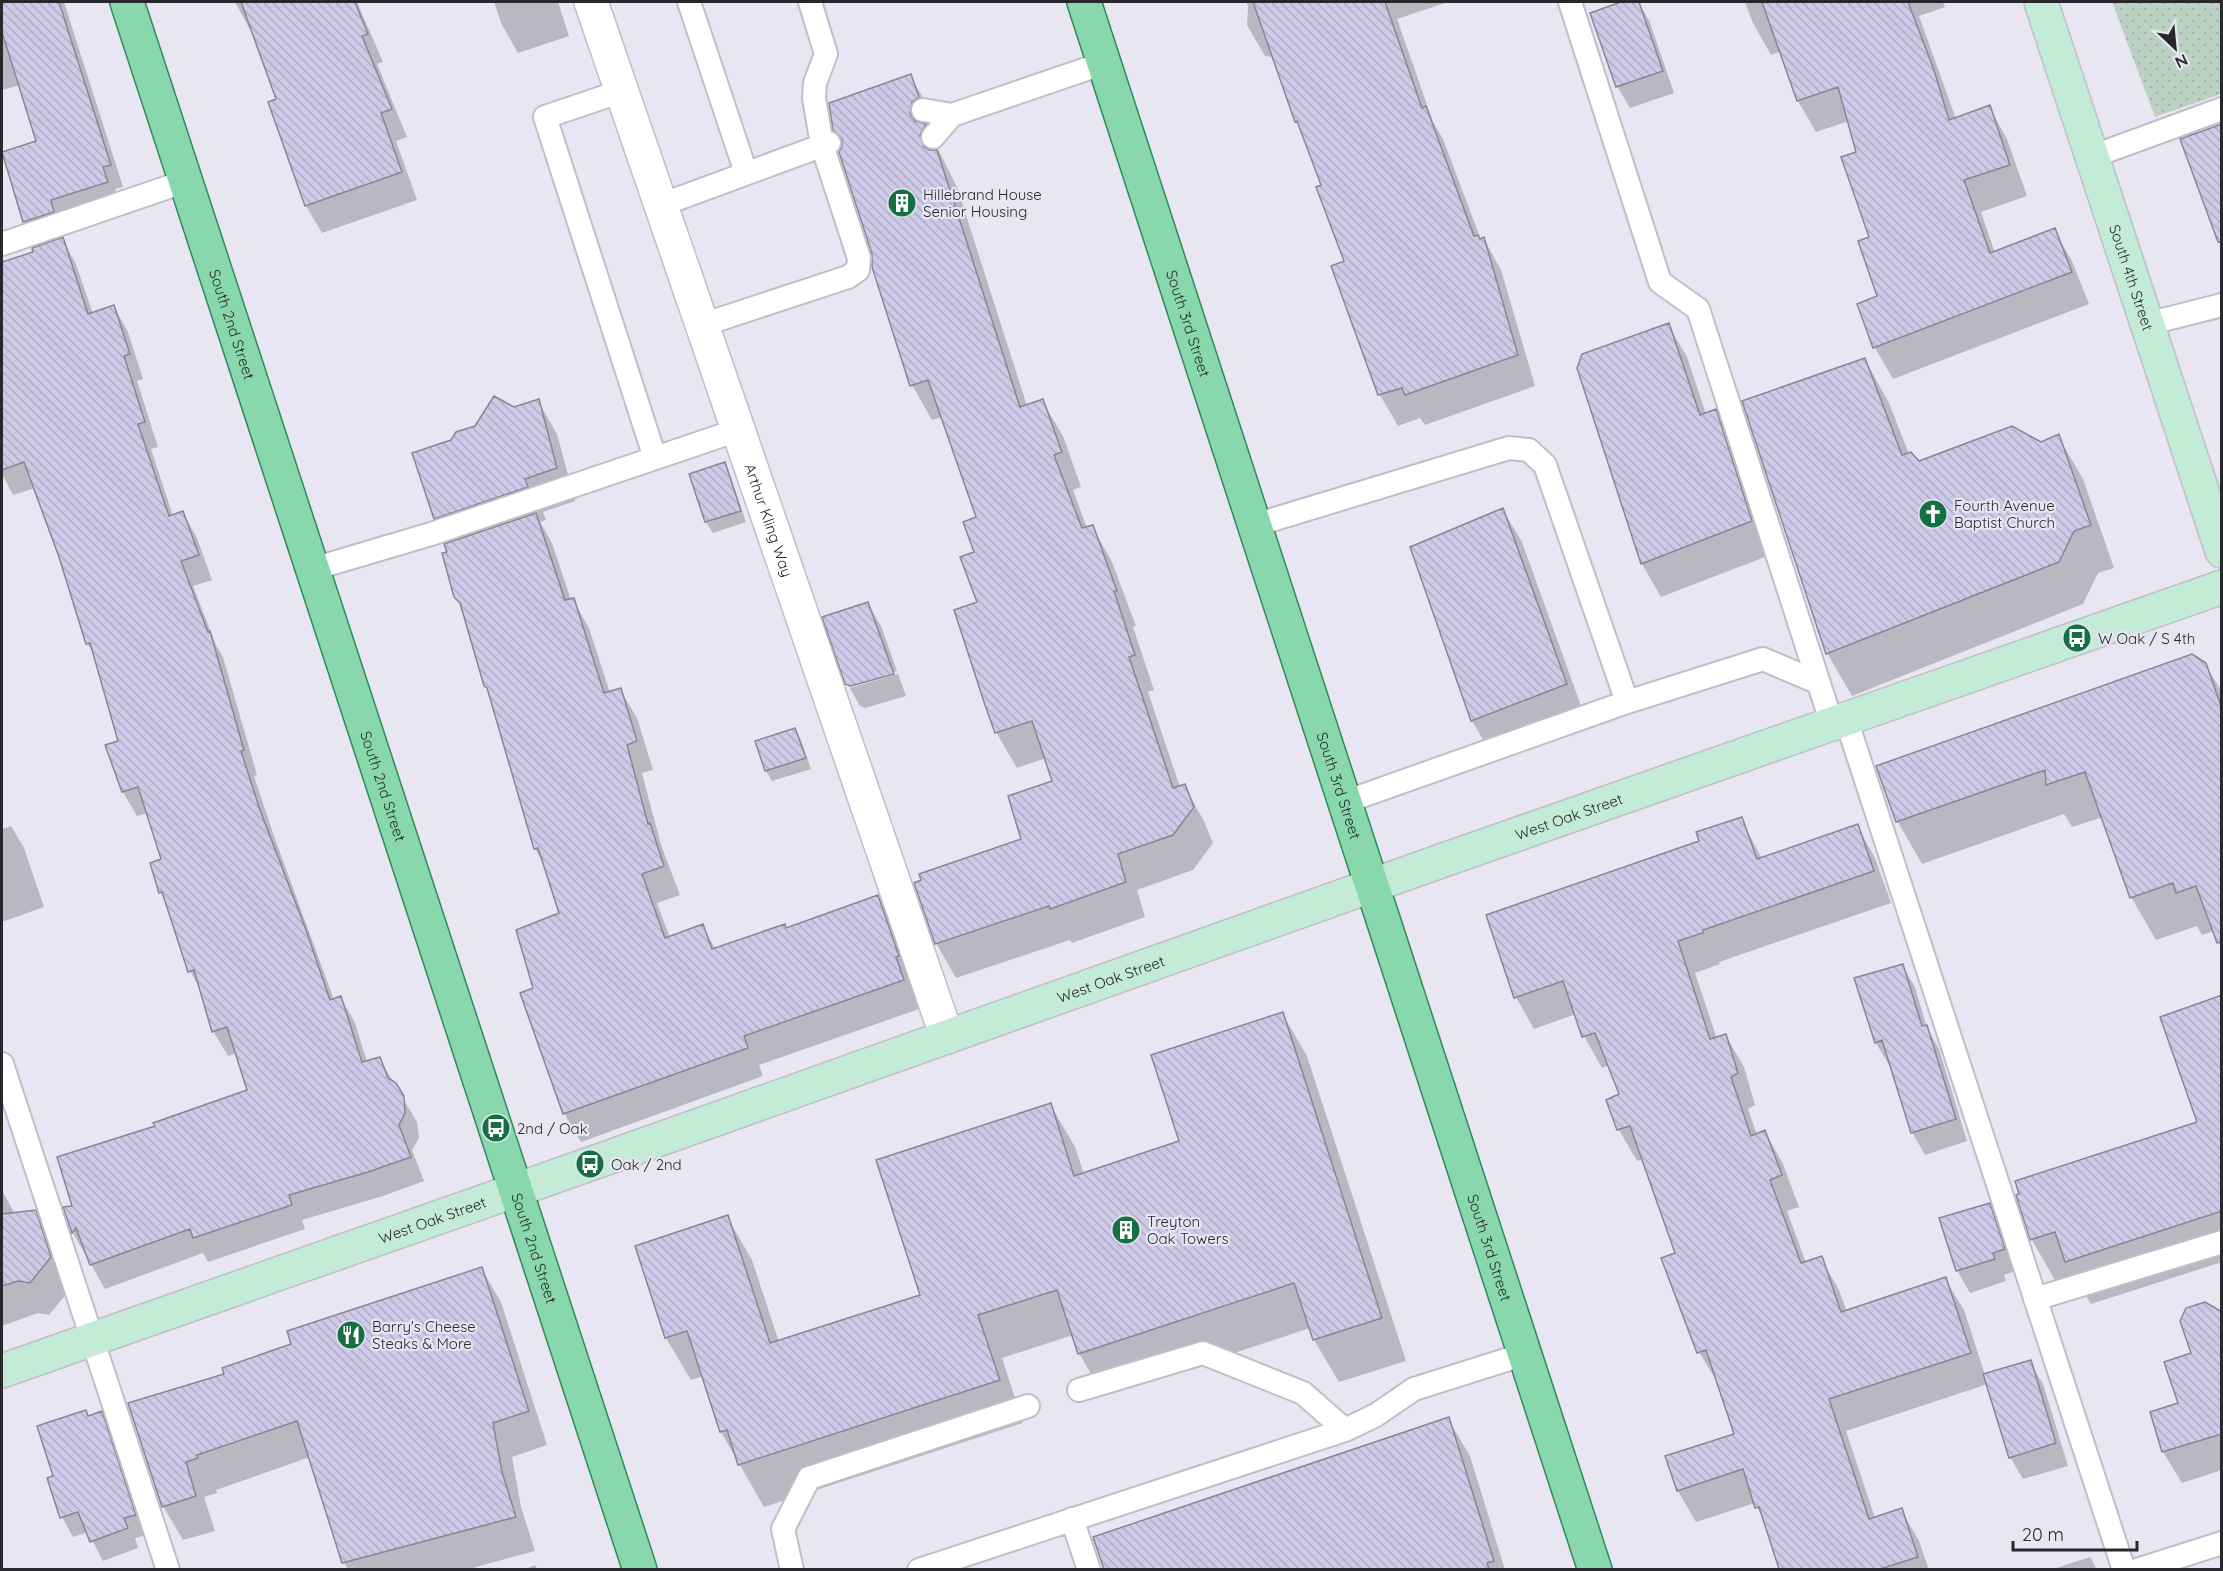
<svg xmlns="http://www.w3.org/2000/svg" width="2223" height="1571" viewBox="0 0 2223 1571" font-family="Quicksand,sans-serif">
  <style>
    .grass { fill: url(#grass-dots) }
    .shadow { fill: #0003 }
    .building { fill: url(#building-back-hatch); stroke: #888692; stroke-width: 1.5 }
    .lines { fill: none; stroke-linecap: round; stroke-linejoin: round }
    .service-casing { stroke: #bfbeca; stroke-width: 26 }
    .minor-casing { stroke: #bfbeca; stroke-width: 36 }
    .secondary-casing { stroke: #bfbeca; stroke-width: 36 }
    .primary-casing { stroke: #32885d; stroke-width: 36 }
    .service { stroke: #fff; stroke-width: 22 }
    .minor { stroke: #fff; stroke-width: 33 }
    .secondary { stroke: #c3ebd6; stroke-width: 33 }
    .primary { stroke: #88d7ad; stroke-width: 33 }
    .labels { text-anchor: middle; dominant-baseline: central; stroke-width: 4.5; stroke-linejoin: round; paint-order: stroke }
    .poi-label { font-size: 15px; fill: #28282c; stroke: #e7e6f2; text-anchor: start }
    .street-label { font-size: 15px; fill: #28282c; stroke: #e7e6f2 }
  </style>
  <defs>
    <pattern id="grass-dots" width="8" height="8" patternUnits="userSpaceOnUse" patternTransform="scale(1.5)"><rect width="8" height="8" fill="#bbd2c3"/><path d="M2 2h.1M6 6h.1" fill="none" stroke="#a1b4a8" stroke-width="1.8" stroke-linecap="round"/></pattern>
    <pattern id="building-back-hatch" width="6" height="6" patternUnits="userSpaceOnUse" patternTransform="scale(1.5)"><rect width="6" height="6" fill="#cec9e8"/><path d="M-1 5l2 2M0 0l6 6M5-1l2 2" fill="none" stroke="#b1adc7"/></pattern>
  </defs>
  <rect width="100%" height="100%" fill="#e7e6f2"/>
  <!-- grass -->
  <path class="grass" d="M 2112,2 L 2221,2 L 2221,94 L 2155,117 Z"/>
  <!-- shadow -->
  <path class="shadow" d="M 2,2 L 64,2 L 123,187 L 115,189 L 119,204 L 62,222 L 66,234 L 37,244 L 25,222 L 3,154 L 38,142 L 20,85 L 2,90 Z
    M 235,2 L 357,2 L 383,62 L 377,64 L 407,137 L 396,141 L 417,200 L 322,233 L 306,206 L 270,103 L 278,100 L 254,37 Z
    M 494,2 L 558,2 L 569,36 L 518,53 L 502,25 Z
    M 1246,2 L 1448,2 L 1397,19 L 1433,122 L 1443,139 L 1481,240 L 1484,239 L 1501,270 L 1535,386 L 1425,425 L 1420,418 L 1398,426 L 1380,395 L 1333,267 L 1346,262 L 1323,186 L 1302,131 L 1297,121 L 1274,57 L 1265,56 L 1247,25 L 1248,6 Z
    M 1625,2 L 1638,2 L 1649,20 L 1674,93 L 1630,108 L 1617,86 L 1592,14 Z
    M 1745,2 L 1943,2 L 1945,7 L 1919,16 L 1956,119 L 1989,107 L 2007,139 L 2027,196 L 1981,212 L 1995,253 L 2054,230 L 2072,261 L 2089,304 L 1893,379 L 1875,348 L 1859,305 L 1879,297 L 1857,153 L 1849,121 L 1816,132 L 1798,101 L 1781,51 L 1771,55 L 1753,23 Z
    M 910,76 L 931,111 L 932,137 L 957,187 L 1027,406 L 1042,401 L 1063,436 L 1081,487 L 1073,490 L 1087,528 L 1092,526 L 1112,562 L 1136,626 L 1133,627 L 1154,690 L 1148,692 L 1180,787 L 1184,786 L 1204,821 L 1213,843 L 1193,870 L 1137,890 L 1145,917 L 1072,943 L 1070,940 L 956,978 L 936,943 L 1023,840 L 1054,782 L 1046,758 L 1017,768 L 996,732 L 979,603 L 976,553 L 977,518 L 942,417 L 932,420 L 912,385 L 844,146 L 835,130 Z
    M 62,239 L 76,264 L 93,314 L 114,307 L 128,332 L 143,379 L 137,381 L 158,447 L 151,449 L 173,516 L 183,513 L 197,538 L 212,580 L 193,586 L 216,645 L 223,657 L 257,775 L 254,776 L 274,836 L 334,1000 L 341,998 L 355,1023 L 367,1062 L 379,1058 L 417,1122 L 419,1138 L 412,1150 L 424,1181 L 383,1196 L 302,1220 L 305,1229 L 208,1262 L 203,1253 L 105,1289 L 73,1233 L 65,1208 L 74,1207 L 156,1127 L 249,1091 L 237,1053 L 228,1056 L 213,1031 L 202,992 L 190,971 L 167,903 L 161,892 L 152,864 L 163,860 L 148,813 L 137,816 L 123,792 L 107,746 L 120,742 L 96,658 L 87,643 L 60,556 L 35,488 L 13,495 L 2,474 L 2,432 L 10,429 L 2,404 L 2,264 L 35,253 Z
    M 1668,325 L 1687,357 L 1706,414 L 1716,411 L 1735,444 L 1770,555 L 1661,597 L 1642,564 L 1578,368 Z
    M 1865,360 L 1889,403 L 1909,454 L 1918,463 L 2041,444 L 2058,436 L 2083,479 L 2114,568 L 2098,573 L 2083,604 L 1852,696 L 1827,653 Z
    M 538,401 L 557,434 L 575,501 L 543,512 L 546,520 L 540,522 L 552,543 L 571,600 L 573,600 L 589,628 L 610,693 L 620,690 L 637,718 L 653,770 L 642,773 L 661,845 L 680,895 L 657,903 L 670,938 L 702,926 L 716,950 L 786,929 L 878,897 L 894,926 L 914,984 L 911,985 L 919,1009 L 759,1065 L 763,1076 L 581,1142 L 564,1113 L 535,989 L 560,914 L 545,866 L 535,849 L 464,611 L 455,596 L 448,552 L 450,543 L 436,518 L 452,442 L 514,409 Z
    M 724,464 L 730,475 L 746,522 L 713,533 L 706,522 L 691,475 Z
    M 1503,510 L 1522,542 L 1585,717 L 1491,753 L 1472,721 Z
    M 868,604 L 881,626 L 897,671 L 850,685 L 850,688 L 898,674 L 906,696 L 865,708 L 860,706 L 847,683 Z
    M 2205,664 L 2222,692 L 2222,951 L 2214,931 L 2202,935 L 2197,926 L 2156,940 L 2131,897 L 2103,817 L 2072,827 L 2064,814 L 1922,864 L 1898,822 L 1878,767 Z
    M 795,730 L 801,740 L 811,769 L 772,781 L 766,771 L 757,742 Z
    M 1741,819 L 1762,859 L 1857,826 L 1875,858 L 1891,903 L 1719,962 L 1720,964 L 1695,973 L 1717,1039 L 1726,1036 L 1744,1067 L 1755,1105 L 1748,1109 L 1757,1135 L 1765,1132 L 1783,1164 L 1799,1207 L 1787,1211 L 1806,1263 L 1821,1258 L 1839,1290 L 1847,1312 L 1945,1279 L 1964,1310 L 1985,1375 L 2030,1362 L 2043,1384 L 2068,1466 L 2023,1479 L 2010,1457 L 1988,1384 L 1846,1431 L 1875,1518 L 1901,1510 L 1919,1541 L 1929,1570 L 1780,1570 L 1766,1524 L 1755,1503 L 1696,1522 L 1678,1491 L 1667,1457 L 1736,1435 L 1718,1383 L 1699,1352 L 1677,1254 L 1643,1159 L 1637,1161 L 1619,1130 L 1608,1101 L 1621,1094 L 1609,1065 L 1602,1068 L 1584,1036 L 1576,1014 L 1534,1029 L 1516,997 L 1701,842 Z
    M 11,826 L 24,848 L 44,907 L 2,922 L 2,829 Z
    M 1902,965 L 1915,987 L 1927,1028 L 1939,1049 L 1967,1141 L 1925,1155 L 1912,1132 L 1891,1064 L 1889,1065 L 1876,1043 L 1856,979 Z
    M 2222,997 L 2222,1262 L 2091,1304 L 2074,1276 L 2056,1282 L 2032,1240 L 2017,1196 L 2199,1122 Z
    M 1282,1013 L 1307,1056 L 1406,1361 L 1339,1382 L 1314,1340 L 1310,1328 L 1104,1396 L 1079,1353 L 1073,1335 L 1002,1358 L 1023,1423 L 764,1507 L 721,1432 L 703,1376 L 691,1380 L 666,1338 L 637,1246 L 727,1217 L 752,1260 L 779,1342 L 922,1295 L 1050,1104 L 1075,1147 L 1084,1174 L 1181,1142 Z
    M 2,1190 L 15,1214 L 35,1212 L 54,1245 L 69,1291 L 49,1315 L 38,1313 L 2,1326 Z
    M 1989,1204 L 2002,1227 L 2016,1271 L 2004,1275 L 2006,1281 L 1970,1293 L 1957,1270 Z
    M 481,1268 L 501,1302 L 547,1445 L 512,1457 L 521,1507 L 535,1551 L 465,1570 L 348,1570 L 344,1562 L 310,1457 L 216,1490 L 217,1493 L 204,1497 L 215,1531 L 183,1540 L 163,1506 L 226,1375 L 293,1345 Z
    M 2222,1314 L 2222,1470 L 2182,1483 L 2163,1452 L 2180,1404 L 2193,1354 Z
    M 101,1413 L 112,1433 L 146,1535 L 135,1538 L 138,1548 L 103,1561 L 88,1532 L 73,1537 L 62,1517 L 49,1479 L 55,1477 L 88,1417 Z
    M 1448,1419 L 1470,1456 L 1505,1570 L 1106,1570 L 1095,1538 Z
    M 2090,1557 L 2097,1570 L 2050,1570 Z
    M 535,1565 L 538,1570 L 523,1570 Z"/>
  <!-- building -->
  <path class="building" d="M 2,2 L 59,2 L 111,165 L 103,167 L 108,182 L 51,200 L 54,212 L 23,222 L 2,152 L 36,141 L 2,32 Z
    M 241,2 L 355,2 L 368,34 L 362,36 L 392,109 L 381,113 L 402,172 L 305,206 L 268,102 L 276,99 Z
    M 1253,2 L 1385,2 L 1422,108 L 1426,106 L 1474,236 L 1478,235 L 1480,239 L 1484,237 L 1518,355 L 1405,395 L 1402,388 L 1378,395 L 1331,266 L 1344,261 L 1316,187 L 1321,185 L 1297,121 L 1295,122 Z
    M 1621,2 L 1639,2 L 1663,71 L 1616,87 L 1590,13 Z
    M 1762,2 L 1908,2 L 1934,70 L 1949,120 L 1990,105 L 2010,165 L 1964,180 L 1990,253 L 2055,228 L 2072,272 L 1873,348 L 1857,304 L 1877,296 L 1858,241 L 1869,237 L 1841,157 L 1856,152 L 1838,87 L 1797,101 Z
    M 911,74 L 919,97 L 912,102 L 910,114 L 915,121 L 926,124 L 920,135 L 924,147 L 930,150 L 937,150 L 1020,407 L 1043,399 L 1062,452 L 1054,455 L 1082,528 L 1093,525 L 1117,591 L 1114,591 L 1135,655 L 1129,657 L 1173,788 L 1185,784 L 1194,807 L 1173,835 L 1118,854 L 1126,882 L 1050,909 L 1049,906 L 935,944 L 914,883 L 921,880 L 919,874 L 1021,839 L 1008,796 L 1052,781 L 1032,721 L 995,733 L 985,705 L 954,610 L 977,602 L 960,557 L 974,552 L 963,522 L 976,517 L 928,380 L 910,386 L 872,267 L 872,254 L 839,152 L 842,146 L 842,139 L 833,130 L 829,103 Z
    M 2222,124 L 2222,242 L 2218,242 L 2180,139 Z
    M 63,237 L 88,314 L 114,305 L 130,354 L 124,356 L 145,422 L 138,424 L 169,516 L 183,511 L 199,555 L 181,561 L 208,632 L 210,631 L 244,750 L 241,751 L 260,810 L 306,930 L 330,1000 L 341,996 L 362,1062 L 380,1057 L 388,1078 L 396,1083 L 404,1096 L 405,1113 L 399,1125 L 411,1157 L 368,1172 L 289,1195 L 292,1205 L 193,1238 L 190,1229 L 90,1265 L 76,1228 L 72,1233 L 63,1207 L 72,1206 L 57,1157 L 155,1126 L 153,1123 L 247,1090 L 227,1027 L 212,1032 L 194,970 L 188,972 L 162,892 L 159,893 L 150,863 L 161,859 L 138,787 L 122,792 L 105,745 L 118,741 L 90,643 L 86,644 L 59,557 L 24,462 L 2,470 L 2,262 L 33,252 L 32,248 Z
    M 1669,323 L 1700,415 L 1716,409 L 1752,521 L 1641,564 L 1577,368 L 1582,354 Z
    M 1865,358 L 1902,455 L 1911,452 L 1919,461 L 2012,426 L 2041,442 L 2059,434 L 2091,525 L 2074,531 L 2059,562 L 1826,654 L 1742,401 Z
    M 494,396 L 514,407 L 539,399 L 557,468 L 525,479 L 528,487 L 434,519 L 412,453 L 451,440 L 456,432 L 475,426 Z
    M 725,462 L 741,511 L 705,522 L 689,474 Z
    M 1503,508 L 1567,684 L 1471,721 L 1410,547 Z
    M 536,513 L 565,600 L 574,598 L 604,693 L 621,688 L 637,741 L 627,745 L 648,824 L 650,823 L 664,866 L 642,874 L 665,938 L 703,924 L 712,949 L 785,924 L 786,928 L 878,895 L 899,956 L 896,957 L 904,980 L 744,1036 L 748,1048 L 563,1114 L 520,993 L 533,988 L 516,930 L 559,913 L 538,848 L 534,849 L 487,688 L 484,686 L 460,603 L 454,597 L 442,553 L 447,552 L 444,544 Z
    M 868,602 L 894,674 L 851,686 L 845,684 L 822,617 Z
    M 2192,654 L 2206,663 L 2222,709 L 2222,942 L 2217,943 L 2196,886 L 2176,893 L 2173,883 L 2130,898 L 2085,772 L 2046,785 L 2045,770 L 1896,822 L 1876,766 Z
    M 795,728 L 806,758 L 765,771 L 755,741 Z
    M 1742,817 L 1757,859 L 1858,824 L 1874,871 L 1703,930 L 1703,933 L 1678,941 L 1710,1039 L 1726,1034 L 1738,1073 L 1731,1077 L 1751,1136 L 1765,1130 L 1782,1175 L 1770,1180 L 1801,1263 L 1822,1256 L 1841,1312 L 1946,1277 L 1971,1353 L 1829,1399 L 1869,1519 L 1902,1508 L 1918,1557 L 1880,1569 L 1779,1569 L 1759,1507 L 1755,1508 L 1743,1469 L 1677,1491 L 1665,1456 L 1734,1434 L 1706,1350 L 1697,1353 L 1661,1258 L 1675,1253 L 1630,1126 L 1617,1130 L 1606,1100 L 1619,1094 L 1595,1033 L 1582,1037 L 1563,981 L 1514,998 L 1486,915 L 1699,841 L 1696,832 Z
    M 1903,964 L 1922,1026 L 1927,1025 L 1956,1119 L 1911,1133 L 1882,1040 L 1875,1043 L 1854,978 Z
    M 2222,995 L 2222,1211 L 2065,1262 L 2055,1232 L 2030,1240 L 2016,1195 L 2019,1194 L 2015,1181 L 2197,1122 L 2160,1017 Z
    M 1283,1012 L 1382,1318 L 1313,1340 L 1294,1283 L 1078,1354 L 1057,1290 L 978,1315 L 1000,1380 L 738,1465 L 727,1430 L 720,1432 L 687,1331 L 665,1338 L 635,1246 L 728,1215 L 770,1343 L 920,1295 L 876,1160 L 1051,1103 L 1074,1176 L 1179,1141 L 1151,1055 Z
    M 1990,1203 L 2005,1249 L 1993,1253 L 1995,1259 L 1956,1271 L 1939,1218 Z
    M 36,1210 L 51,1257 L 30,1283 L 18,1281 L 2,1286 L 2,1214 Z
    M 482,1267 L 529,1411 L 493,1423 L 502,1472 L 516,1517 L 342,1563 L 297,1421 L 197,1455 L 198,1458 L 186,1462 L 196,1496 L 162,1507 L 128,1403 L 224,1374 L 222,1368 L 291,1344 L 287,1331 Z
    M 2205,1302 L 2222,1312 L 2222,1434 L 2162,1452 L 2150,1412 L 2178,1403 L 2164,1362 L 2191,1353 L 2180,1321 L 2186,1308 Z
    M 2031,1360 L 2056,1443 L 2009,1458 L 1983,1374 Z
    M 86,1410 L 88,1416 L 102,1411 L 136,1515 L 124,1518 L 128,1528 L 90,1542 L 78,1512 L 60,1518 L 47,1478 L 53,1476 L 37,1426 Z
    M 1449,1417 L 1494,1561 L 1487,1563 L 1489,1569 L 1104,1569 L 1093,1537 Z"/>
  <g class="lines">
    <!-- service casing -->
    <g class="service-casing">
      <path id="service" d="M 689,2 L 746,173
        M 1570,2 L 1660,282 L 1698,309 L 1832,724
        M 622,91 L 545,117 L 655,458
        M 923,110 L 952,115 L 1104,63
        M 933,137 L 952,115
        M 2091,157 L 2222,109
        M 661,205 L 829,143
        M 2,244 L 186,181
        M 2147,324 L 2222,305
        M 702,325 L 848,277 L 858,270 L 859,258 L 822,145 L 814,98 L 815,83 L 826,54 L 810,2
        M 1255,525 L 1509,448 L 1529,450 L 1545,465 L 1627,702
        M 313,569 L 431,534 L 738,430
        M 1846,719 L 2124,1570
        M 1345,802 L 1627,702 L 1763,659 L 1819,683
        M 2,1064 L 168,1570
        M 2035,1299 L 2222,1242
        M 1079,1390 L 1203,1353 L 1303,1393 L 1345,1430
        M 1072,1519 L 1089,1570
        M 792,1570 L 783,1529 L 809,1478 L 1028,1406
        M 919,1570 L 1345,1430 L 1376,1415 L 1414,1389 L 1525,1354
        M 2137,1570 L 2222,1543"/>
    </g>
    <!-- minor casing -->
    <g class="minor-casing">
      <g id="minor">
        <path id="s1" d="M 591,2 L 947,1037"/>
      </g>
    </g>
    <!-- secondary casing -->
    <g class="secondary-casing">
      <g id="secondary">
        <path id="s2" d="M 2041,2 L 2222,551"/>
        <path id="s3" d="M 2,1371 L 590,1164 L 1441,861 L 2222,587"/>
      </g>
    </g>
    <!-- primary casing -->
    <g class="primary-casing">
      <g id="primary">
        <path id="s4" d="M 127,2 L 640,1570"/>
        <path id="s5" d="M 1084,2 L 1595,1570"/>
      </g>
    </g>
    <!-- service -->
    <use href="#service" class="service"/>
    <!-- minor -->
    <use href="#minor" class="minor"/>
    <!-- secondary -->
    <use href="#secondary" class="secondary"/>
    <!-- primary -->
    <use href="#primary" class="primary"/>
  </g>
  <!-- icons -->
  <defs>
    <g id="building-disc" transform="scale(1.5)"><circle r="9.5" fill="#156f43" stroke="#e7e6f2"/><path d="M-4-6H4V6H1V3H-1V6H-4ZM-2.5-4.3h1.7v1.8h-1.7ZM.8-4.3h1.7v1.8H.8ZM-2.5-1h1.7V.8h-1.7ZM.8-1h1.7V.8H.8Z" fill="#fff"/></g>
    <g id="church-disc" transform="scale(1.5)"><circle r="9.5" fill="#156f43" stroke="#e7e6f2"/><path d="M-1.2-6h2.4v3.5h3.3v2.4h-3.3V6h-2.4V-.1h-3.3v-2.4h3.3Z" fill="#fff"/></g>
    <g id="bus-disc" transform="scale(1.5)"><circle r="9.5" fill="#156f43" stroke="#e7e6f2"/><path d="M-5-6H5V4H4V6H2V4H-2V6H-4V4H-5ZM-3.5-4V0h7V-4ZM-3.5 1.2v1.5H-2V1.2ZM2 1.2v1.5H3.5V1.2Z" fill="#fff"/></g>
    <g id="restaurant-disc" transform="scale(1.5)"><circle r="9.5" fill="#156f43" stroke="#e7e6f2"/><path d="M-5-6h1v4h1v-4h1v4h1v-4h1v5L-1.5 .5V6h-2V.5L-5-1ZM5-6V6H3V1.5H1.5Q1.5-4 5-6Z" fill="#fff"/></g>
  </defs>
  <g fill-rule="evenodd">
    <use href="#building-disc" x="902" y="203"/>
    <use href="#church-disc" x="1933" y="514"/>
    <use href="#bus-disc" x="2077" y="638"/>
    <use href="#bus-disc" x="496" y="1128"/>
    <use href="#bus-disc" x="590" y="1164"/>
    <use href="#building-disc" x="1126" y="1230"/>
    <use href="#restaurant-disc" x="351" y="1335"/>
  </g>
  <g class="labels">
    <!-- poi labels -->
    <g class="poi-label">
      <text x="923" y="194">Hillebrand House<tspan x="923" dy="17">Senior Housing</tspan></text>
      <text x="1954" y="505">Fourth Avenue<tspan x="1954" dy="17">Baptist Church</tspan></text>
      <text x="2098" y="638">W Oak / S 4th</text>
      <text x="517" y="1128">2nd / Oak</text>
      <text x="611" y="1164">Oak / 2nd</text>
      <text x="1147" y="1221">Treyton<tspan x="1147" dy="17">Oak Towers</tspan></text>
      <text x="372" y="1326">Barry's Cheese<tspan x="372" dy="17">Steaks &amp; More</tspan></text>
    </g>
    <!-- street labels -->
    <g class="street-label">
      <text stroke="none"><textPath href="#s2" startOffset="290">South 4th Street</textPath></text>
      <text stroke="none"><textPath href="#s5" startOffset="338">South 3rd Street</textPath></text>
      <text stroke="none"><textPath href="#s4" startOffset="339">South 2nd Street</textPath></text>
      <text stroke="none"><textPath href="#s1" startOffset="548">Arthur Kling Way</textPath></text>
      <text stroke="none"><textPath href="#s4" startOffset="825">South 2nd Street</textPath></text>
      <text stroke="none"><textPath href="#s5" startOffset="824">South 3rd Street</textPath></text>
      <text stroke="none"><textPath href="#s3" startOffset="1662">West Oak Street</textPath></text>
      <text stroke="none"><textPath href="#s3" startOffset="1176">West Oak Street</textPath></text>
      <text stroke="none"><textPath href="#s3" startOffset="456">West Oak Street</textPath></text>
      <text stroke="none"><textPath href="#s4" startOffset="1311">South 2nd Street</textPath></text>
      <text stroke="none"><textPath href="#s5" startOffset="1310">South 3rd Street</textPath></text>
    </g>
  </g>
  <!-- border -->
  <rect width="2223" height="1571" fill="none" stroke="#28282c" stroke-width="6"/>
  <!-- north arrow -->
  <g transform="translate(2175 48) rotate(154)" stroke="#e7e6f2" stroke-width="4.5" paint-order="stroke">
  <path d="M0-4.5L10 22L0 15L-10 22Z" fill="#28282c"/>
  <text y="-9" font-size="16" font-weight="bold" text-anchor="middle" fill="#28282c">N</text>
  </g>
  <!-- scale -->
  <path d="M2013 1541v9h124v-9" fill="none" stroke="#28282c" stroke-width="3"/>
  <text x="2022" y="1541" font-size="18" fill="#28282c" stroke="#e7e6f2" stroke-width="4.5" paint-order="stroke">20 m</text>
</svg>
